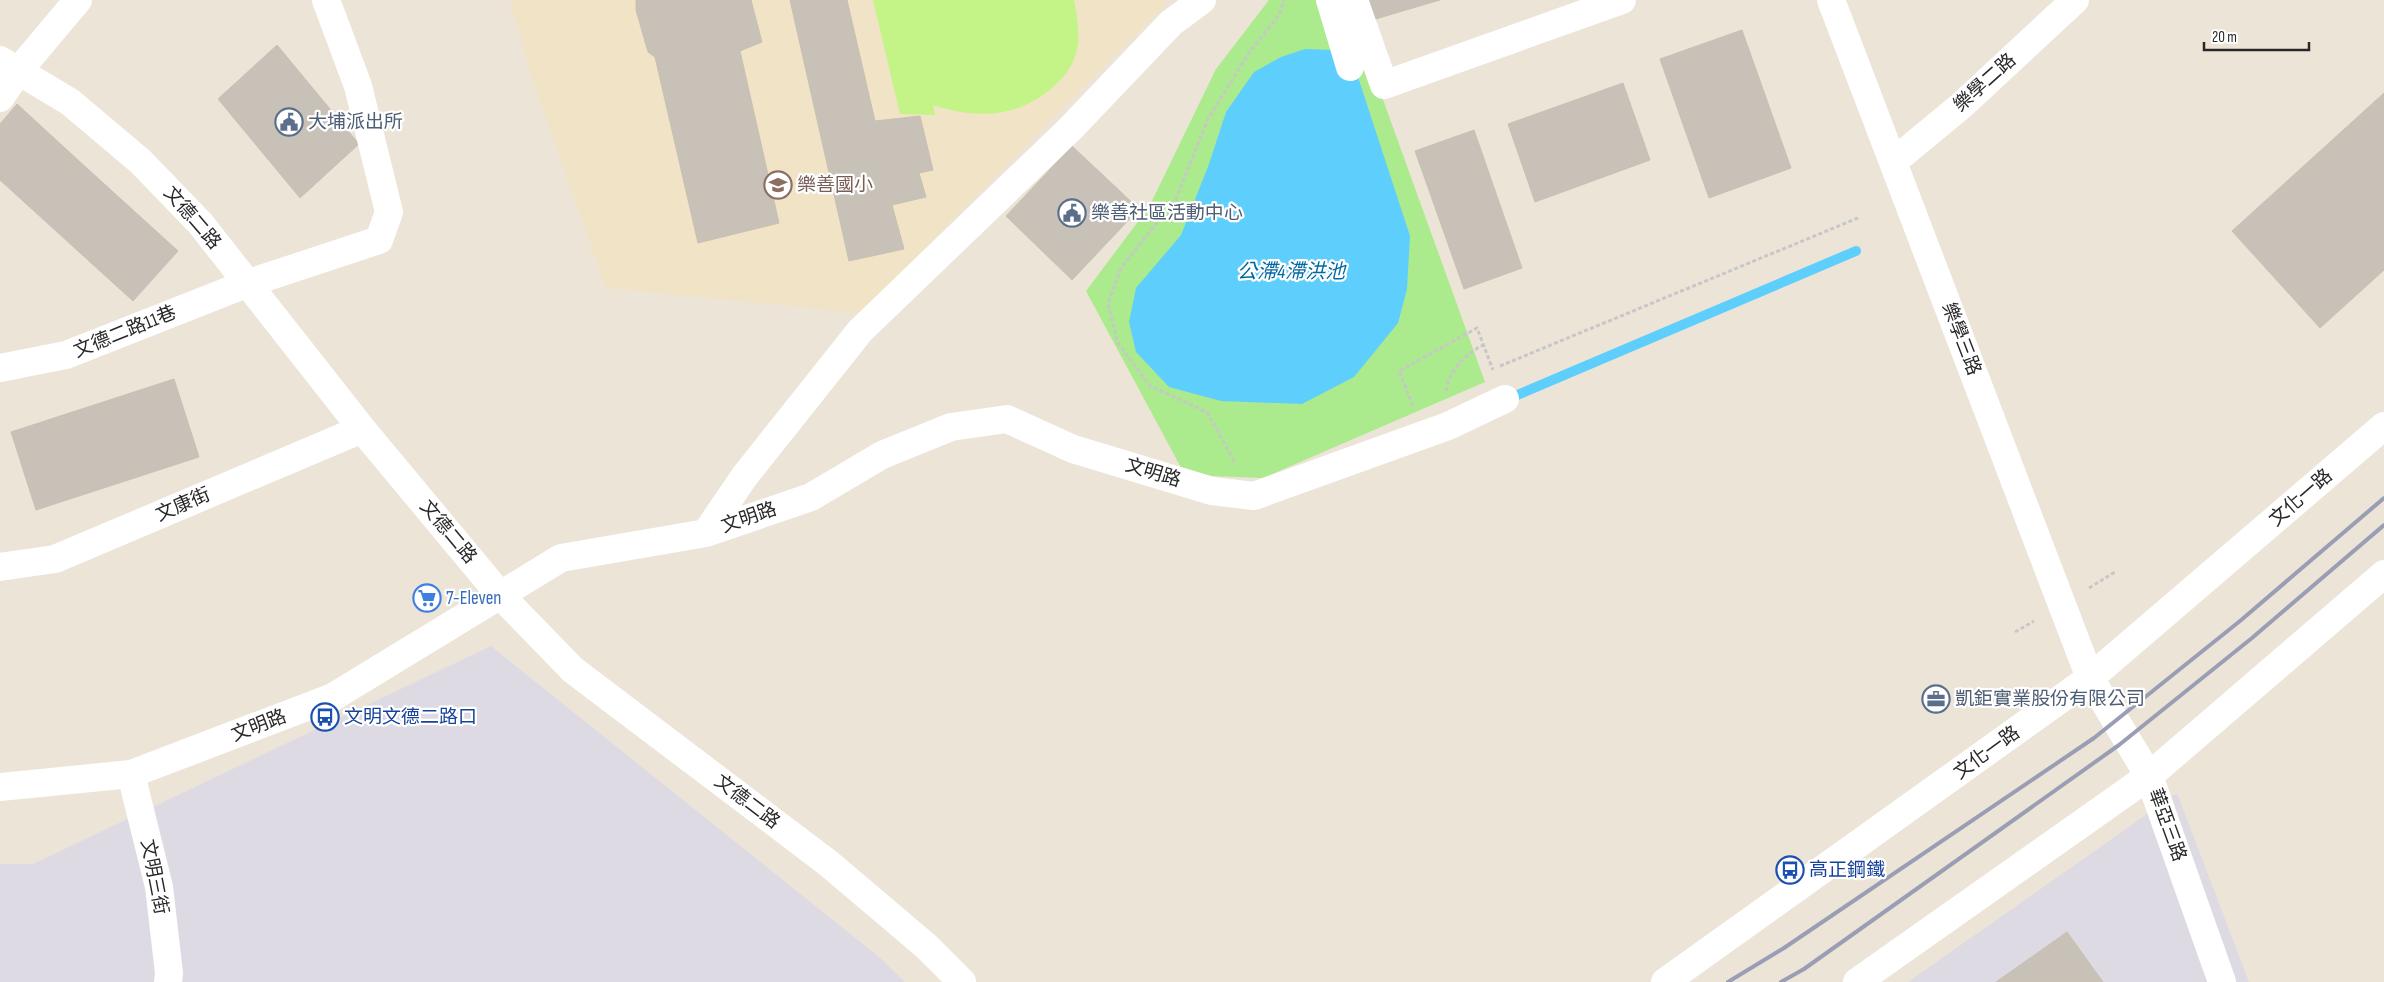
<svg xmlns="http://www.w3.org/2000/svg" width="2384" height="982" viewBox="0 0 2384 982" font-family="'Sofia Sans Condensed','Noto Sans TC',sans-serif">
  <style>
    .industrial { fill: #dddae4 }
    .education { fill: #f1e3c5 }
    .green { fill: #abea8d }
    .pitch { fill: #c4f387 }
    .water { fill: #5ecffc }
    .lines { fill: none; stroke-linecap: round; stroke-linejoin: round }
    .stream { stroke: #5ecffc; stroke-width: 10 }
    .building { fill: #c8c1b8; stroke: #c8c0b2 }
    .path { stroke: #c7c7c7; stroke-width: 3; stroke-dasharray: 4 2.5; stroke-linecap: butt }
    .minor { stroke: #fff; stroke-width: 28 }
    .rail { stroke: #9a9eb5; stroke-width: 4 }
    .labels { text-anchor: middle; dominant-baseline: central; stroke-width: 4.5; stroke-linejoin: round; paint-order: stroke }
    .street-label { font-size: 19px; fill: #282828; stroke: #fff }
    .service-label { font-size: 19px; fill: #4e5e75; stroke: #fff; text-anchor: start }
    .education-label { font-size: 19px; fill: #785e54; stroke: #fff; text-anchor: start }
    .shop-label { font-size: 19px; fill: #366cbe; stroke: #fff; text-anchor: start }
    .transit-label { font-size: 19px; fill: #164399; stroke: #fff; text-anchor: start }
    .water-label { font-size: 20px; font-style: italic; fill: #0069a4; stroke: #fff }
  </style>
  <rect width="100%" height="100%" fill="#ede4d8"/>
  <!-- industrial -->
  <path class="industrial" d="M 491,646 L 879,957 L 905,982 L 0,982 L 0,864 L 33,864 Z
    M 2177,793 L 2249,982 L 1908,982 Z"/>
  <!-- education -->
  <path class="education" d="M 510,0 L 1166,0 L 1166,4 L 860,313 L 606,288 L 533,82 Z"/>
  <!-- green -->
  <path class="green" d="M 1269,0 L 1347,0 L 1485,382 L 1263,478 L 1185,475 L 1086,291 L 1149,207 L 1216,69 Z"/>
  <!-- pitch -->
  <path class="pitch" d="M 873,0 L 1074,0 C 1077,16 1081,37 1076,53 C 1072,68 1063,78 1052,88 C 1017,118 976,119 933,105 L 935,115 L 900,114 Z"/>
  <!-- water -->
  <path class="water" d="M 1305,49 L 1333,50 L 1357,74 L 1410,236 L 1407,289 L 1398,323 L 1354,377 L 1302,404 L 1221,401 L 1169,387 L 1136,352 L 1129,322 L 1136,288 L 1181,235 L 1209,164 L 1226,112 L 1254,72 L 1281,57 Z"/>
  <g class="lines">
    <!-- stream -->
    <path class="stream" d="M 1515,396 L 1856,251"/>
  </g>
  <!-- building -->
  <path class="building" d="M 636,0 L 751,0 L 762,42 L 740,51 L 779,223 L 698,243 L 655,57 L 648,52 L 636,10 Z
    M 790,0 L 847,0 L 875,121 L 920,116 L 933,170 L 919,173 L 926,197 L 892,205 L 904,249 L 849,261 Z
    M 1337,0 L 1440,0 L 1345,28 Z
    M 1742,30 L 1791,168 L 1709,198 L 1660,59 Z
    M 277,45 L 359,144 L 300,198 L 218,99 Z
    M 1623,83 L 1650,160 L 1535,202 L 1508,124 Z
    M 2384,93 L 2384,270 L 2320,328 L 2232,231 Z
    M 17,104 L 79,161 L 34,211 L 0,180 L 0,124 Z
    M 1474,130 L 1522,268 L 1464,289 L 1415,151 Z
    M 1072,146 L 1139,209 L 1072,280 L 1006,216 Z
    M 79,161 L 178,251 L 133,301 L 34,211 Z
    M 174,379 L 199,457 L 36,510 L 11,432 Z
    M 2067,932 L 2103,982 L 1996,982 Z"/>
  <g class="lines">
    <!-- path -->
    <path class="path" d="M 1500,366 L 1858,218
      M 1446,391 C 1449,370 1466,354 1483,345
      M 1413,406 L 1399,371 L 1477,328 L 1493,370
      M 1234,461 L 1207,412 L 1150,386 L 1118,343 L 1108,303 L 1121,268 L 1176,199 L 1208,119 L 1248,54 L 1279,15 L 1284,0
      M 2089,588 L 2115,572
      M 2015,632 L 2034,621"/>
    <!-- minor -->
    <path class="minor" d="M 1330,0 L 1350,67
      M 1354,0 L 1384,85 L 1622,0
      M 1831,0 L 2090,678 L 2149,776 L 2222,982
      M 0,60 L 70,102 L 140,161 L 200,223 L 362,429 L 501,596 L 573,670 L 828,863 L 926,946 L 962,982
      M 0,98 L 20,69 L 78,0
      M 1893,162 L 1962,105 L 2075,0
      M 0,368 L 66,355 L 246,284 L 379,240 L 389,212 L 358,86 L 326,0
      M 706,533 L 744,477 L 860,331 L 1071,128 L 1171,23 L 1202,0
      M 0,567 L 55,559 L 362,429
      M 131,774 L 159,887 L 169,973 L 168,982
      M 0,787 L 131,774 L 333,697 L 561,558 L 706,533 L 811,497 L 882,455 L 951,427 L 1007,419 L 1073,449 L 1212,491 L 1254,496 L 1448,426 L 1505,399
      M 1665,982 L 2090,678 L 2384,426
      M 1857,982 L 2149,776 L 2384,574"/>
    <!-- rail -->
    <path class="rail" d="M 1728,982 L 1784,948 L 2094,738 L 2240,621 L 2384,498
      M 1781,982 L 1804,969 L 2119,745 L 2252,638 L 2384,525"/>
  </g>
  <!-- icons -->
  <defs>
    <g id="civic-ring" transform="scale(1.4375)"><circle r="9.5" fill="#fff" stroke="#5c6f8a" stroke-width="1.5"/><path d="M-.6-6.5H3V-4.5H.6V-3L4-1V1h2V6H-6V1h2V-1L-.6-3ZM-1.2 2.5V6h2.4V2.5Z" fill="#5c6f8a"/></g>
    <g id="school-ring" transform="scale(1.4375)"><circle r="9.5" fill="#fff" stroke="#8d6e63" stroke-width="1.5"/><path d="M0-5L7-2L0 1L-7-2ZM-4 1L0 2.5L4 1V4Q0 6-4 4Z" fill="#8d6e63"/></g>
    <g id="supermarket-ring" transform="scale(1.4375)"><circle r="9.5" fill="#fff" stroke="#3f7fe0" stroke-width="1.5"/><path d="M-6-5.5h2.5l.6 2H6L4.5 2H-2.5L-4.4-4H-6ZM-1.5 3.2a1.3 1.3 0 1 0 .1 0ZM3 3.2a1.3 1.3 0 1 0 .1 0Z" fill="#3f7fe0"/></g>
    <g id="office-ring" transform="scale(1.4375)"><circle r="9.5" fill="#fff" stroke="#5c6f8a" stroke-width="1.5"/><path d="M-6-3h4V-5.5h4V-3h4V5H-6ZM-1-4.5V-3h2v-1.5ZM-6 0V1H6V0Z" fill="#5c6f8a"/></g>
    <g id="bus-ring" transform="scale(1.4375)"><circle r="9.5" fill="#fff" stroke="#1a4fb4" stroke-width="1.5"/><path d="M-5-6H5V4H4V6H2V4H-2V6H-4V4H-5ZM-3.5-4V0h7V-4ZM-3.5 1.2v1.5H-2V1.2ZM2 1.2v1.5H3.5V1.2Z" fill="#1a4fb4"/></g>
  </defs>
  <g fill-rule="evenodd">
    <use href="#civic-ring" x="289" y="122"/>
    <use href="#school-ring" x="778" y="185"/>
    <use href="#civic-ring" x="1072" y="213"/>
    <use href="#supermarket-ring" x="427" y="598"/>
    <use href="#office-ring" x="1936" y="699"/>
    <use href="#bus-ring" x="325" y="717"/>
    <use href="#bus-ring" x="1790" y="870"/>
  </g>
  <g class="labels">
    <!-- street labels -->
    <g class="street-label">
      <text transform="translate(1985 83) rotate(-42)">樂學二路</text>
      <text transform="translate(192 218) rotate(49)">文德二路</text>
      <text transform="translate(125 332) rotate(-22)">文德二路11巷</text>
      <text transform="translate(1961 339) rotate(69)">樂學三路</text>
      <text transform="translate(1153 473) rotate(17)">文明路</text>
      <text transform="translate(2301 498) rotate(-41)">文化一路</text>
      <text transform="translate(183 505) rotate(-23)">文康街</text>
      <text transform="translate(749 518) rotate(-19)">文明路</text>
      <text transform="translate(448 532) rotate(50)">文德二路</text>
      <text transform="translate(259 726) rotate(-21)">文明路</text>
      <text transform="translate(1987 753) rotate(-36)">文化一路</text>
      <text transform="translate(747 802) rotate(37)">文德二路</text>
      <text transform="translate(2167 825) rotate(70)">華亞三路</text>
      <text transform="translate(154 877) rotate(79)">文明三街</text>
    </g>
    <!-- service labels -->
    <g class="service-label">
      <text x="308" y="122">大埔派出所</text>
      <text x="1091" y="213">樂善社區活動中心</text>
      <text x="1955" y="699">凱鉅實業股份有限公司</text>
    </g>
    <!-- education labels -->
    <g class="education-label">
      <text x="797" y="185">樂善國小</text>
    </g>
    <!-- shop labels -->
    <g class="shop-label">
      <text x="446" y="598">7-Eleven</text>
    </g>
    <!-- transit labels -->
    <g class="transit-label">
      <text x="344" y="717">文明文德二路口</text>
      <text x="1809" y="870">高正鋼鐵</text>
    </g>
    <!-- water labels -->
    <g class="water-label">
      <text x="1291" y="272">公滯4滯洪池</text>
    </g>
  </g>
  <!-- scale -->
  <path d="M2204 42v8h105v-8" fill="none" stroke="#282828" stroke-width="2.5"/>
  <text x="2212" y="42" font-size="15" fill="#282828" stroke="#ffffff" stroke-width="4" paint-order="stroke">20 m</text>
</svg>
